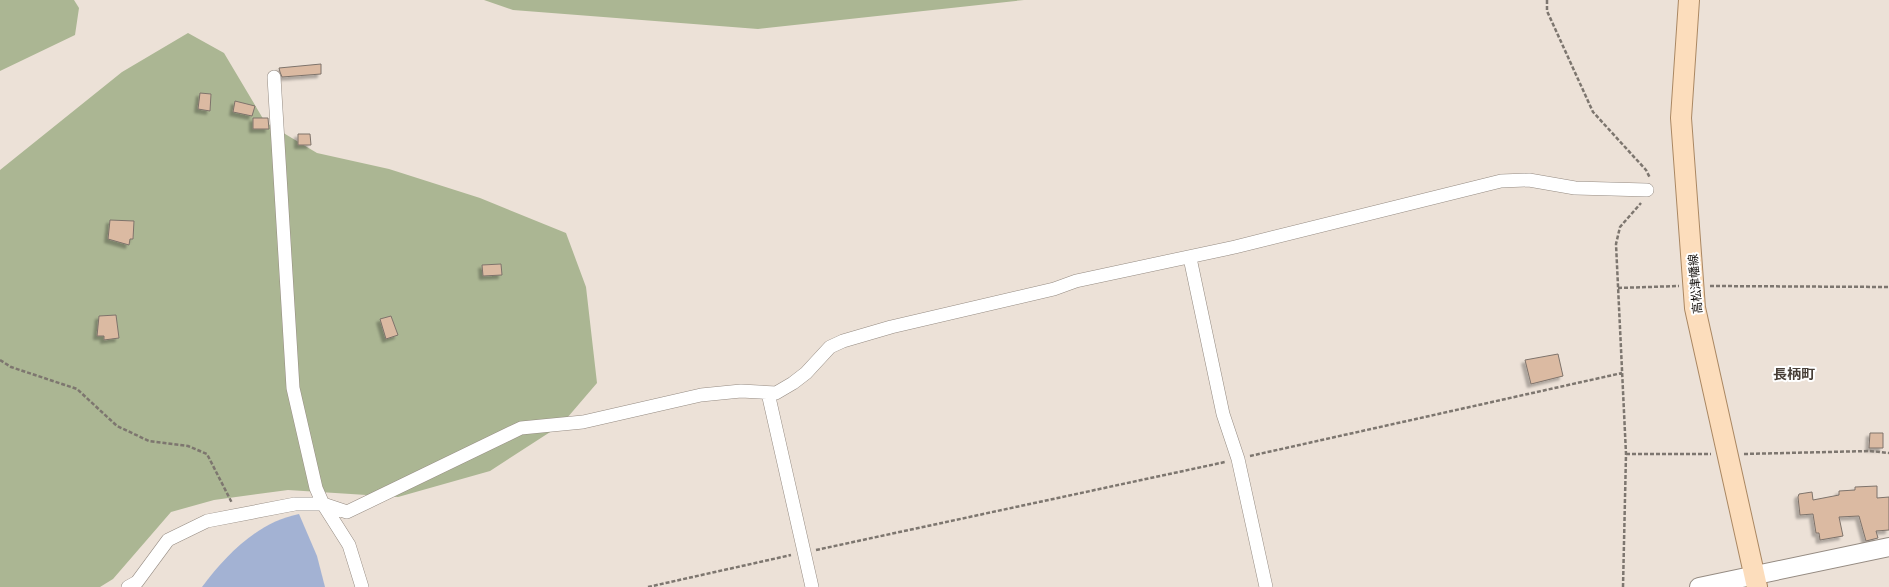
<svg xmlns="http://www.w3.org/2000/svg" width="1889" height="587" viewBox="0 0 1889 587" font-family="Georgia,'Noto Sans JP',serif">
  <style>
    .forest { fill: #abb693 }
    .water { fill: #a3b2d3 }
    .building { fill: #dbbaa2; stroke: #7e736b; filter: url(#shadow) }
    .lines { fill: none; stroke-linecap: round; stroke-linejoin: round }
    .street-casing { stroke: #958b82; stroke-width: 14 }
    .secondary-casing { stroke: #958b82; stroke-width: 20 }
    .primary-casing { stroke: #aa8762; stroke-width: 22 }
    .path { stroke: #7d766f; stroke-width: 2.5; stroke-dasharray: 4 2; stroke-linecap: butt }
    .street { stroke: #fff; stroke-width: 13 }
    .secondary { stroke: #fff; stroke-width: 18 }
    .primary { stroke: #fcddbc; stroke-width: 20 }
    .labels { text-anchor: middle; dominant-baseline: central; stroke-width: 4; stroke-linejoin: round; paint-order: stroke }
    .street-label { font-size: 12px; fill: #15110e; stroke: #fff }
    .quarter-label { font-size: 14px; font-weight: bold; fill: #483f37; stroke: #fff }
  </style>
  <defs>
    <filter id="shadow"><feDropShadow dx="-3.5" dy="3.5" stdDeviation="1" flood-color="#0004"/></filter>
  </defs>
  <rect width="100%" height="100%" fill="#ece1d7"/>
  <!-- forest -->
  <path class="forest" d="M 0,0 L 74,0 L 79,8 L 75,35 L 0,71 Z
    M 484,0 L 1024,0 L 758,29 L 513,10 Z
    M 188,33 L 224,53 L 265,122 L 317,153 L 389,169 L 480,198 L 566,233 L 586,287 L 597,383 L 561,425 L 490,471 L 398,497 L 288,490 L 214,500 L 171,512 L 113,579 L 100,587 L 0,587 L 0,170 L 122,72 Z"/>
  <!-- water -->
  <path class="water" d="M 299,514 L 317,556 L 325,587 L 202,587 C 226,555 258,522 299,514 Z"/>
  <!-- building -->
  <path class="building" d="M 321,64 L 321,74 L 282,77 L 280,72 L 279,68 Z
    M 200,93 L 211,94 L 210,111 L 198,109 Z
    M 235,101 L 255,106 L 252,116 L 233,112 Z
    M 253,118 L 268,118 L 269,129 L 253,129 Z
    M 298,134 L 310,134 L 311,145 L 298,145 Z
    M 110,220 L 134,221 L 133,239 L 130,239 L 129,245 L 108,239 Z
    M 501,264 L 502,275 L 483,276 L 482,265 Z
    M 116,315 L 119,338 L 104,340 L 104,336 L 97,336 L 99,316 Z
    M 391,316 L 398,335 L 386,339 L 380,319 Z
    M 1558,354 L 1563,376 L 1531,384 L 1525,360 Z
    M 1870,433 L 1883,433 L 1883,448 L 1869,448 Z
    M 1877,486 L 1877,498 L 1889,497 L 1889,530 L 1876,531 L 1878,538 L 1866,541 L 1859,516 L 1839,517 L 1843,536 L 1820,540 L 1819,533 L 1816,533 L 1813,514 L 1800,515 L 1798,497 L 1799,494 L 1812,492 L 1813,500 L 1839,495 L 1839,491 L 1855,490 L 1855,487 Z"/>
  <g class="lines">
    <!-- street casing -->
    <g class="street-casing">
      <path id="street" d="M 274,77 L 293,388 L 316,488 L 323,504 L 349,545 L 362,587
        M 1190,258 L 1223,414 L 1238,459 L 1266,587
        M 768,393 L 812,587
        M 128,587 L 137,582 L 168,540 L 207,521 L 295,504 L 323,504 L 347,512 L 521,428 L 583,422 L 701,395 L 741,391 L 776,393 L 793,383 L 806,373 L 830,347 L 843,341 L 891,327 L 1054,289 L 1076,281 L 1235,247 L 1501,181 L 1529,180 L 1575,188 L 1647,190"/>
    </g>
    <!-- secondary casing -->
    <g class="secondary-casing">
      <path id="secondary" d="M 1699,587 L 1889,547"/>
    </g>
    <!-- primary casing -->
    <g class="primary-casing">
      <path id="primary" d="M 1689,0 L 1681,118 L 1695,308 L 1757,587"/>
    </g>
    <!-- path -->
    <path class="path" d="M 1547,0 L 1547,11 L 1593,112 L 1646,170 L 1650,178
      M 1710,286 L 1889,287
      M 1618,288 L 1679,286
      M 0,360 L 11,367 L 77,389 L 117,426 L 149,441 L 188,446 L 207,454 L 232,503
      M 1626,454 L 1711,454
      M 1744,454 L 1870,451 L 1889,453
      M 1250,456 L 1622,373
      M 816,550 L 1225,462
      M 648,587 L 791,555
      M 1623,587 L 1626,454 L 1616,244 L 1620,227 L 1641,203"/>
    <!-- street -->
    <use href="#street" class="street"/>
    <!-- secondary -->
    <use href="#secondary" class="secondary"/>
    <!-- primary -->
    <use href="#primary" class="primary"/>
  </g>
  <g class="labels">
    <!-- street labels -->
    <g class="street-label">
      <text transform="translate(1694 284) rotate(-95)">高松津幡線</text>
    </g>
    <!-- quarter labels -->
    <g class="quarter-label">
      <text x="1794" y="373">長柄町</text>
    </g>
  </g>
</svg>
